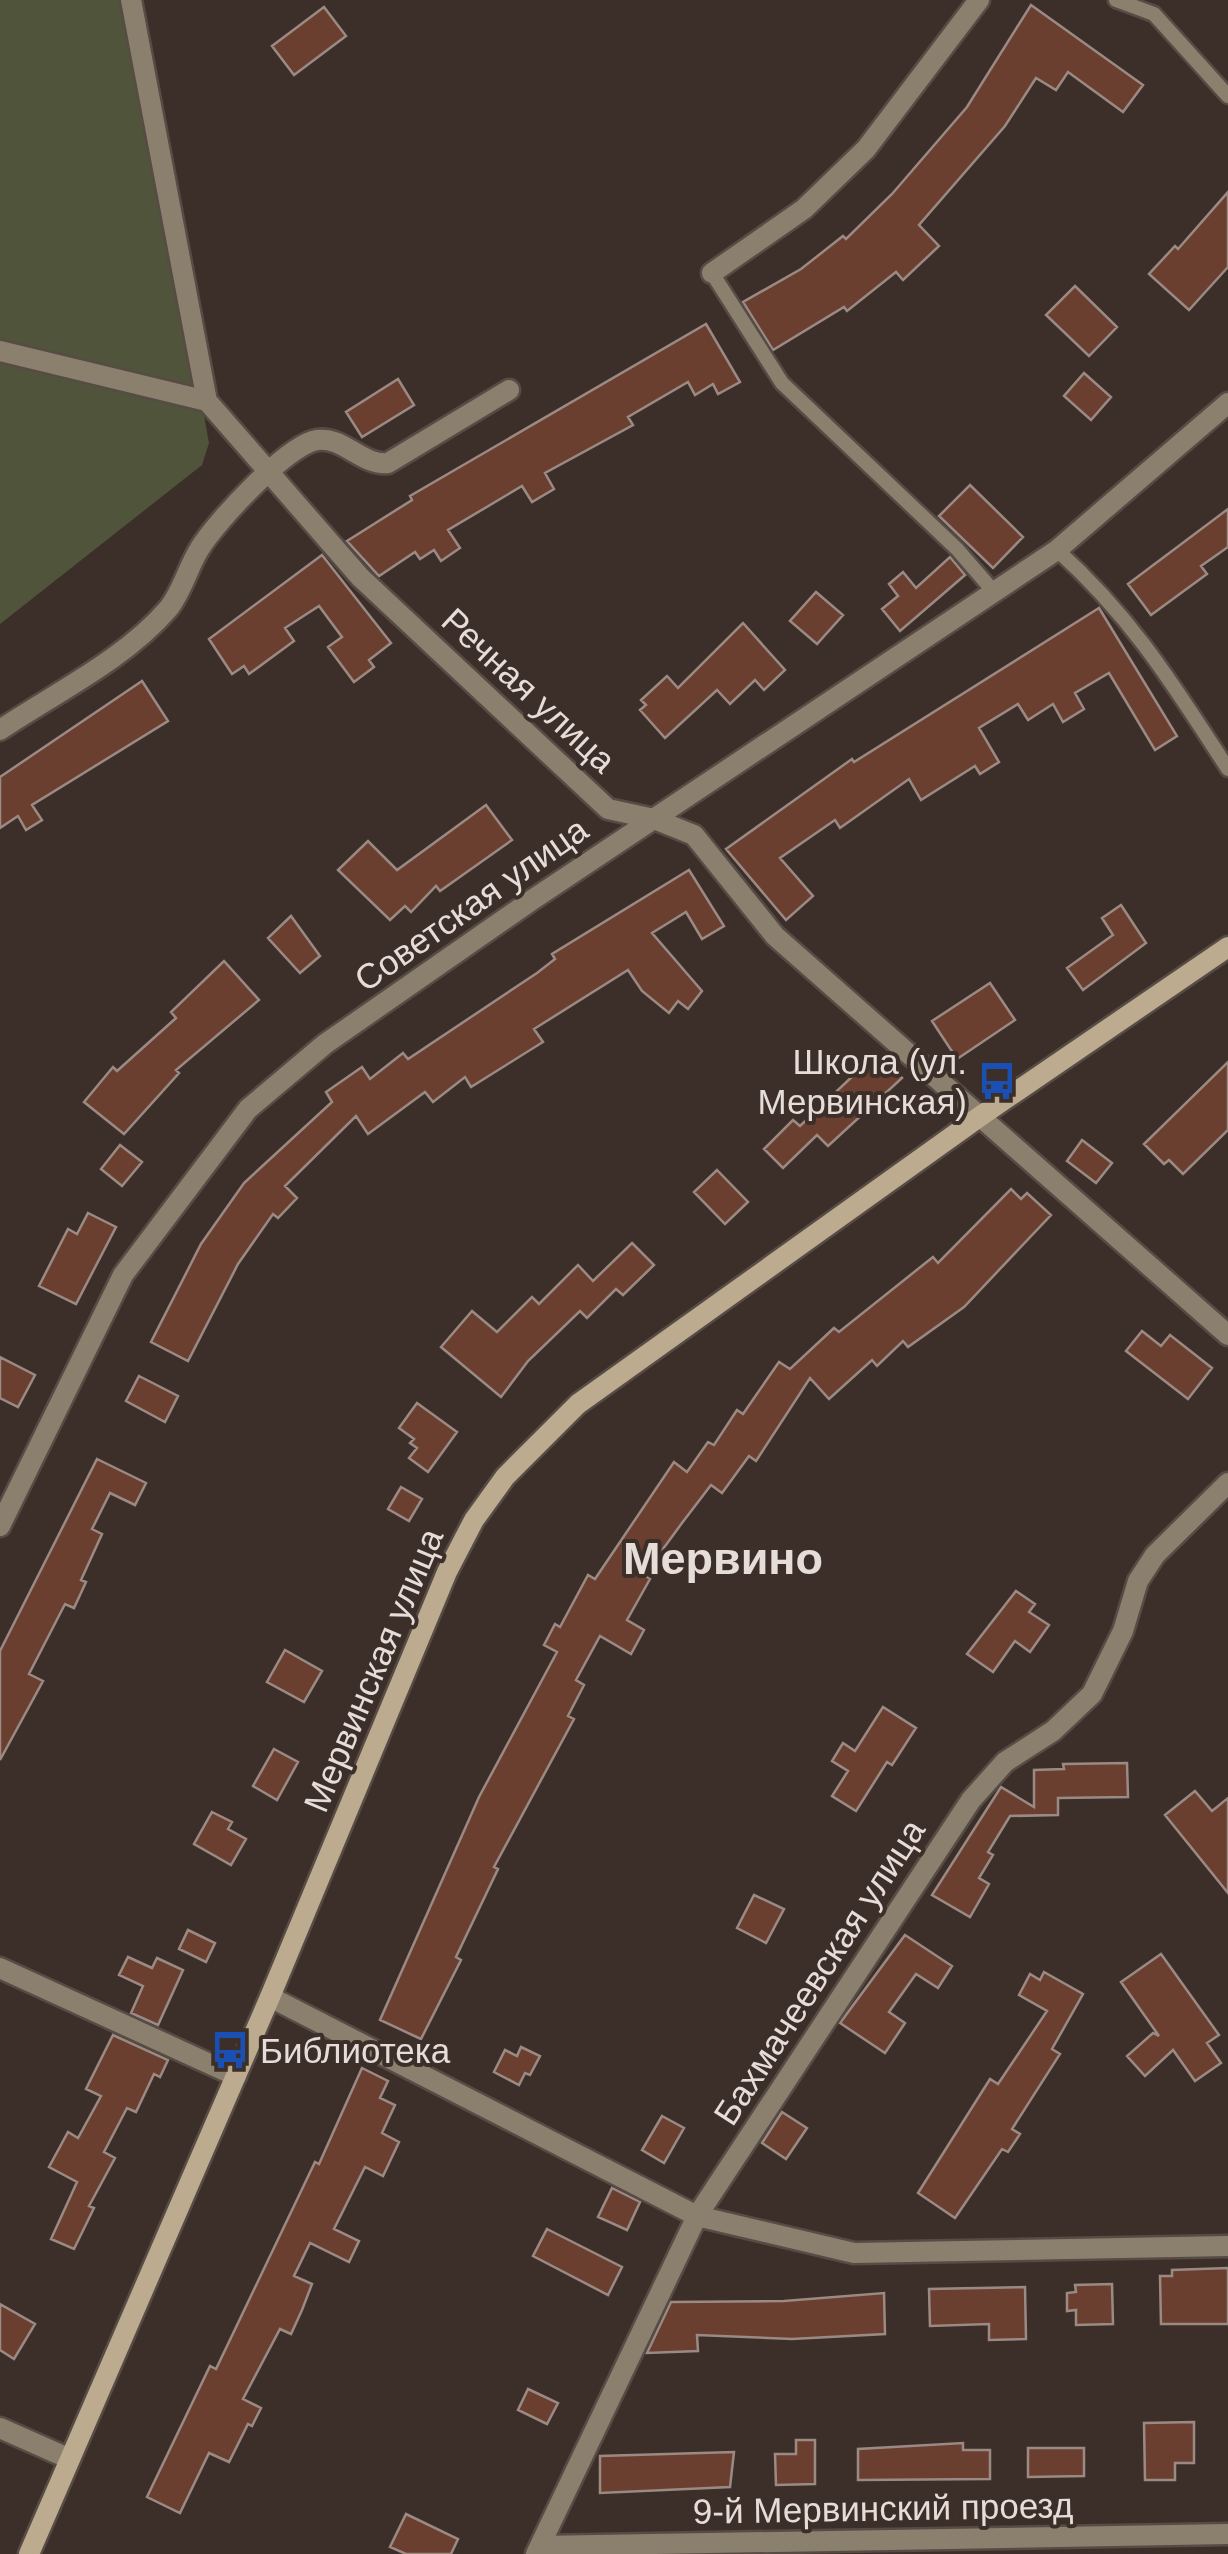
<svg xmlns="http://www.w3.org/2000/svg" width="1228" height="2554" viewBox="0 0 1228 2554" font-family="Arial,sans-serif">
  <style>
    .green { fill: #50543a }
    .building { fill: #6a3f30; stroke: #9b8a84; stroke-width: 2.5 }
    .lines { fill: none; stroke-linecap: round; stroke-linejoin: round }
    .lane-casing { stroke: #574b45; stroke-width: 19 }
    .street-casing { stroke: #574b45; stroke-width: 25 }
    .secondary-casing { stroke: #574b45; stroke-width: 25 }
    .lane { stroke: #8a806d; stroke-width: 14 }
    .street { stroke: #8a806d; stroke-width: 20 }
    .secondary { stroke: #bcab8e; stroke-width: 20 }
    .labels { text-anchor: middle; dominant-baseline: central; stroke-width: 8; stroke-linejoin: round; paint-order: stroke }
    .street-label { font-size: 35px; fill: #e6ddd9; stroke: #3c2f29 }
    .poi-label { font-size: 35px; fill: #e6ddd9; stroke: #3c2f29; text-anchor: end }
    .district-label { font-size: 45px; font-weight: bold; fill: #e6ddd9; stroke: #3c2f29 }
  </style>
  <rect width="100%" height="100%" fill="#3c2f29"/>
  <!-- green -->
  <path class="green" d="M 0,0 L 128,0 L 209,443 L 202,465 L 0,624 Z"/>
  <!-- building -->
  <path class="building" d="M 1031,5 L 1143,85 L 1123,112 L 1068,72 L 1056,90 L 1036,78 L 1005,126 L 919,225 L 939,246 L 903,280 L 896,272 L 847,311 L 844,307 L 773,350 L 743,302 L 801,269 L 843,236 L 846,239 L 892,194 L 967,107 Z
    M 324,7 L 346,36 L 294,75 L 272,46 Z
    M 1228,192 L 1228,267 L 1189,310 L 1149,274 L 1175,246 L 1178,249 Z
    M 1075,286 L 1117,327 L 1089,356 L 1046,315 Z
    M 706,324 L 740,382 L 718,394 L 713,384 L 695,395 L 688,382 L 628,417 L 633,425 L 545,473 L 554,489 L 532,502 L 522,486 L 448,530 L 460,548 L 441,561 L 434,550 L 420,559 L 415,552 L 379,576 L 347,541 L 412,500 L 410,496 Z
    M 1084,373 L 1111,397 L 1091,420 L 1064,396 Z
    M 398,379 L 414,405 L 362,437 L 346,412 Z
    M 970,485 L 1023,537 L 993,568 L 939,516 Z
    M 1228,509 L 1228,547 L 1201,566 L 1207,574 L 1151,615 L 1128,584 Z
    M 322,555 L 391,643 L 369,660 L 374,667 L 354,682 L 328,647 L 342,637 L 319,606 L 285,628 L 294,641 L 249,674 L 244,666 L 232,674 L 209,639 Z
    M 950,557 L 965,575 L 900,631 L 882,609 L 898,596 L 889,584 L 903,572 L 916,588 Z
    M 816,592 L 843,615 L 817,644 L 790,621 Z
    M 1099,608 L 1177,736 L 1155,750 L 1109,673 L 1075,693 L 1084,709 L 1063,722 L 1053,704 L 1028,720 L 1018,704 L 979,728 L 999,762 L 980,774 L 975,766 L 921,800 L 909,779 L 840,828 L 835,820 L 780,858 L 813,896 L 786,920 L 726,849 L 852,759 L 854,762 Z
    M 743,623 L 785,670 L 764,690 L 755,680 L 730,704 L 717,690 L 665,738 L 640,710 L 646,705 L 641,700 L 667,676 L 678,688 Z
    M 142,681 L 168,721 L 32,805 L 42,820 L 26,830 L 18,816 L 0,828 L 0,777 Z
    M 486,805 L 512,840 L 440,891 L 436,886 L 411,912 L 405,906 L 390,920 L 338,870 L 368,841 L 397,870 Z
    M 689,870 L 724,926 L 702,939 L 686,912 L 652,933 L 702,991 L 688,1009 L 678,1001 L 669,1013 L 642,991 L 628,970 L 534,1029 L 543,1042 L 471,1087 L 465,1077 L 433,1102 L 425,1092 L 368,1134 L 356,1116 L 285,1186 L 297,1198 L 278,1218 L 273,1214 L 238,1264 L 188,1361 L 151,1342 L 201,1244 L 244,1183 L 332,1102 L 326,1092 L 362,1067 L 370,1079 L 403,1053 L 408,1059 L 537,973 L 555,959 L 552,954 Z
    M 1121,905 L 1146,943 L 1083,990 L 1067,968 L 1113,935 L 1102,918 Z
    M 291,916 L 320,956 L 300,973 L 268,938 Z
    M 224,961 L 259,1000 L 176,1070 L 179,1073 L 124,1134 L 84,1102 L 113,1067 L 117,1071 L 176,1018 L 171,1012 Z
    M 990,983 L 1015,1020 L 957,1059 L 932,1021 Z
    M 877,1053 L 902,1078 L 828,1146 L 817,1135 L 783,1168 L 764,1149 L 793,1120 L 800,1126 Z
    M 1228,1062 L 1228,1130 L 1183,1174 L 1169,1160 L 1164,1164 L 1144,1144 Z
    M 1082,1140 L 1112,1163 L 1096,1183 L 1067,1161 Z
    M 120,1145 L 142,1162 L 122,1186 L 101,1169 Z
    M 717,1170 L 748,1202 L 725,1224 L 694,1192 Z
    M 1011,1189 L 1021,1199 L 1027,1193 L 1051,1215 L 964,1307 L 908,1347 L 903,1341 L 877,1366 L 872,1360 L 829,1399 L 810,1378 L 756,1461 L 749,1456 L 722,1493 L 711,1485 L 682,1523 L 644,1575 L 650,1579 L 627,1620 L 644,1630 L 631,1654 L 600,1636 L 576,1680 L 584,1685 L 568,1716 L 574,1719 L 494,1867 L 498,1869 L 456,1957 L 461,1960 L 421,2039 L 380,2020 L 479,1797 L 557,1652 L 544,1645 L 555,1624 L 560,1627 L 588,1575 L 595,1579 L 674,1462 L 687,1472 L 708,1442 L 714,1445 L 737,1410 L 743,1414 L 779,1362 L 790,1369 L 834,1328 L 839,1332 L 933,1257 L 938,1263 Z
    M 88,1213 L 116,1227 L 76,1304 L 39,1286 L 68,1229 L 77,1234 Z
    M 632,1243 L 654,1265 L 623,1295 L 616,1289 L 587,1318 L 580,1311 L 528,1361 L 501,1397 L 441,1347 L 472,1311 L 497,1332 L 532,1297 L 539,1304 L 578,1265 L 593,1281 Z
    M 1142,1331 L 1161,1346 L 1170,1335 L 1212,1368 L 1188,1399 L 1126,1351 Z
    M 0,1357 L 35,1375 L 18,1407 L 0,1398 Z
    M 139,1376 L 178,1396 L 165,1422 L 126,1401 Z
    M 417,1403 L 457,1432 L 428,1472 L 409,1458 L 417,1448 L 410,1443 L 414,1439 L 399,1428 Z
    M 97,1459 L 146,1483 L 135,1505 L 110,1493 L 92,1529 L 102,1534 L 81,1580 L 86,1582 L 74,1608 L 65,1604 L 29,1674 L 43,1681 L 0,1760 L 0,1651 Z
    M 401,1487 L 422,1499 L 409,1521 L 388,1509 Z
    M 1016,1591 L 1035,1604 L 1029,1612 L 1049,1625 L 1030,1652 L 1015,1641 L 993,1672 L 967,1654 Z
    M 285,1650 L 322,1671 L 304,1702 L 267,1682 Z
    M 883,1707 L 916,1728 L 892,1765 L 887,1762 L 856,1811 L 832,1796 L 848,1771 L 832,1761 L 843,1743 L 855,1751 Z
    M 274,1749 L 298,1762 L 277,1800 L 253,1786 Z
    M 1127,1763 L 1128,1797 L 1058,1798 L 1058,1815 L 1010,1816 L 988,1852 L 993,1855 L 979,1878 L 989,1884 L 970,1917 L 932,1895 L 1001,1787 L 1034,1807 L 1034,1770 L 1064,1769 L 1063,1764 Z
    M 1195,1791 L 1212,1811 L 1228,1798 L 1228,1893 L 1165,1815 Z
    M 212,1812 L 232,1822 L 228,1829 L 246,1839 L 231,1865 L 194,1844 Z
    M 754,1895 L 784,1909 L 766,1943 L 737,1928 Z
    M 188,1930 L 215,1943 L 206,1962 L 179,1949 Z
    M 905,1935 L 952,1966 L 938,1988 L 916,1974 L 889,2012 L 905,2023 L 885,2053 L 840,2023 Z
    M 1161,1954 L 1219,2035 L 1207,2043 L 1221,2063 L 1195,2081 L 1173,2050 L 1145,2076 L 1127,2056 L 1153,2033 L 1159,2036 L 1121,1982 Z
    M 128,1957 L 152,1968 L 157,1958 L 183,1970 L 158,2025 L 131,2013 L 143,1986 L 119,1975 Z
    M 1044,1972 L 1083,1994 L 1052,2049 L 1060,2054 L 1012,2129 L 1020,2134 L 1008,2152 L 1002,2149 L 955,2218 L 918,2193 L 990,2079 L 998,2084 L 1047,2011 L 1019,1995 L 1030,1974 L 1040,1980 Z
    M 113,2035 L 168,2060 L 160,2077 L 154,2074 L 136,2112 L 127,2108 L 104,2152 L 115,2158 L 89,2206 L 94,2208 L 74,2249 L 51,2239 L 77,2182 L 49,2167 L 68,2132 L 78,2138 L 101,2096 L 86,2089 Z
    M 521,2047 L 540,2056 L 530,2075 L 525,2073 L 519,2085 L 494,2072 L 505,2050 L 517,2056 Z
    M 362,2068 L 388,2081 L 380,2098 L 395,2105 L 382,2133 L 399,2142 L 383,2176 L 365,2167 L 334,2229 L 359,2241 L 349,2262 L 310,2243 L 294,2276 L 312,2284 L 302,2310 L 291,2334 L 280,2329 L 243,2399 L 261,2408 L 252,2426 L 248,2424 L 229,2462 L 209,2453 L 180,2513 L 147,2497 L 210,2366 L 216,2369 L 315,2162 L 319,2164 Z
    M 782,2112 L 807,2128 L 786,2159 L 762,2143 Z
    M 662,2116 L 684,2128 L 664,2163 L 642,2150 Z
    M 612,2188 L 640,2202 L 627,2230 L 598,2217 Z
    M 547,2229 L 622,2267 L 608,2295 L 533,2256 Z
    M 1228,2268 L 1228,2324 L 1161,2324 L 1160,2276 L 1172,2276 L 1172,2270 Z
    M 1112,2284 L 1113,2324 L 1076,2325 L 1076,2310 L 1067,2311 L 1067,2293 L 1076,2292 L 1075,2285 Z
    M 1025,2287 L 1026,2339 L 989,2340 L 989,2324 L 930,2326 L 929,2289 Z
    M 884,2293 L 885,2334 L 792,2339 L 697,2335 L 698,2351 L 647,2353 L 671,2302 L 784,2301 Z
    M 0,2304 L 35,2324 L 14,2359 L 0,2350 Z
    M 528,2389 L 558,2403 L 547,2424 L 518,2410 Z
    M 1194,2422 L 1194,2463 L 1175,2463 L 1175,2480 L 1145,2480 L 1144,2423 Z
    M 796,2440 L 815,2440 L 815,2484 L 776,2485 L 775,2454 L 796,2454 Z
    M 963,2443 L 963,2450 L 990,2450 L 990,2479 L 858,2480 L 858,2449 Z
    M 1028,2448 L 1084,2448 L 1084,2476 L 1028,2477 Z
    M 734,2452 L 730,2487 L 600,2493 L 600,2456 Z
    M 406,2514 L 458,2539 L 451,2554 L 406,2554 L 390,2547 Z"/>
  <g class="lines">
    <!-- lane casing -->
    <g class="lane-casing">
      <path id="lane" d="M 1116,0 L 1154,14 L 1228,96
        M 712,273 L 782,383 L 957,549 L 995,593
        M 1057,550 C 1132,617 1174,686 1228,769"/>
    </g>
    <!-- street casing -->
    <g class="street-casing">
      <path id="street" d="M 131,0 L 207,401 L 360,577 L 608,809 L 654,819 L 694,835 L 775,936 L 1228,1335
        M 712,273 L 804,209 L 866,149 L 979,0
        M 0,351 L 207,401
        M 0,730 C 55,693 124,660 168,609 C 182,592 188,567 200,548 C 215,523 288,444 317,440 C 343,436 362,466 388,463 L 509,390
        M 0,1526 L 123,1275 L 248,1109 L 325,1044 L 532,900 L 1057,550 L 1228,403
        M 0,1968 L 236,2076
        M 270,1997 L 697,2216 L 854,2253 L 1228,2246
        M 0,2428 L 70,2459
        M 540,2546 L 1228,2534
        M 536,2554 L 697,2216 L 971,1800 L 1005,1762 L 1053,1731 L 1092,1694 L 1123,1631 L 1138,1581 L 1155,1555 L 1228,1483"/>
    </g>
    <!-- secondary casing -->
    <g class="secondary-casing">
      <path id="secondary" d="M 29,2554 L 270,1997 L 447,1572 L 474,1520 L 505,1477 L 578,1404 L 982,1115 L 1228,947"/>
    </g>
    <!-- lane -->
    <use href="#lane" class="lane"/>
    <!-- street -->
    <use href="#street" class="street"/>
    <!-- secondary -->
    <use href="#secondary" class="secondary"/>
  </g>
  <!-- icons -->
  <defs>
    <g id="bus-bare" transform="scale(3)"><path d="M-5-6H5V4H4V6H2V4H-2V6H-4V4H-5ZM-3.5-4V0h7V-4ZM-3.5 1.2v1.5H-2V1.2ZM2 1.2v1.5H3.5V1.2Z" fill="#1a4fb4" stroke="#3c2f29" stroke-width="2.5" paint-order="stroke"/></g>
  </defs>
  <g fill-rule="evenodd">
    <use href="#bus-bare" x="997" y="1081"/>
    <use href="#bus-bare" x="230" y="2050"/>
  </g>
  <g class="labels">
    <!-- street labels -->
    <g class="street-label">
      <text transform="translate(529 690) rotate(43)">Речная улица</text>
      <text transform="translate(471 904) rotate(-35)">Советская улица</text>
      <text transform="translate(373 1670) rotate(-67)">Мервинская улица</text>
      <text transform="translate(819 1972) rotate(-57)">Бахмачеевская улица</text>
      <text transform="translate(883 2508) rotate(-1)">9-й Мервинский проезд</text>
    </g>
    <!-- poi labels -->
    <g class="poi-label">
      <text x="967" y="1061">Школа (ул.<tspan x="967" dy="40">Мервинская)</tspan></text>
      <text x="260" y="2050" text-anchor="start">Библиотека</text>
    </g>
    <!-- district labels -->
    <g class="district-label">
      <text x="723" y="1558">Мервино</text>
    </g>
  </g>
</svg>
